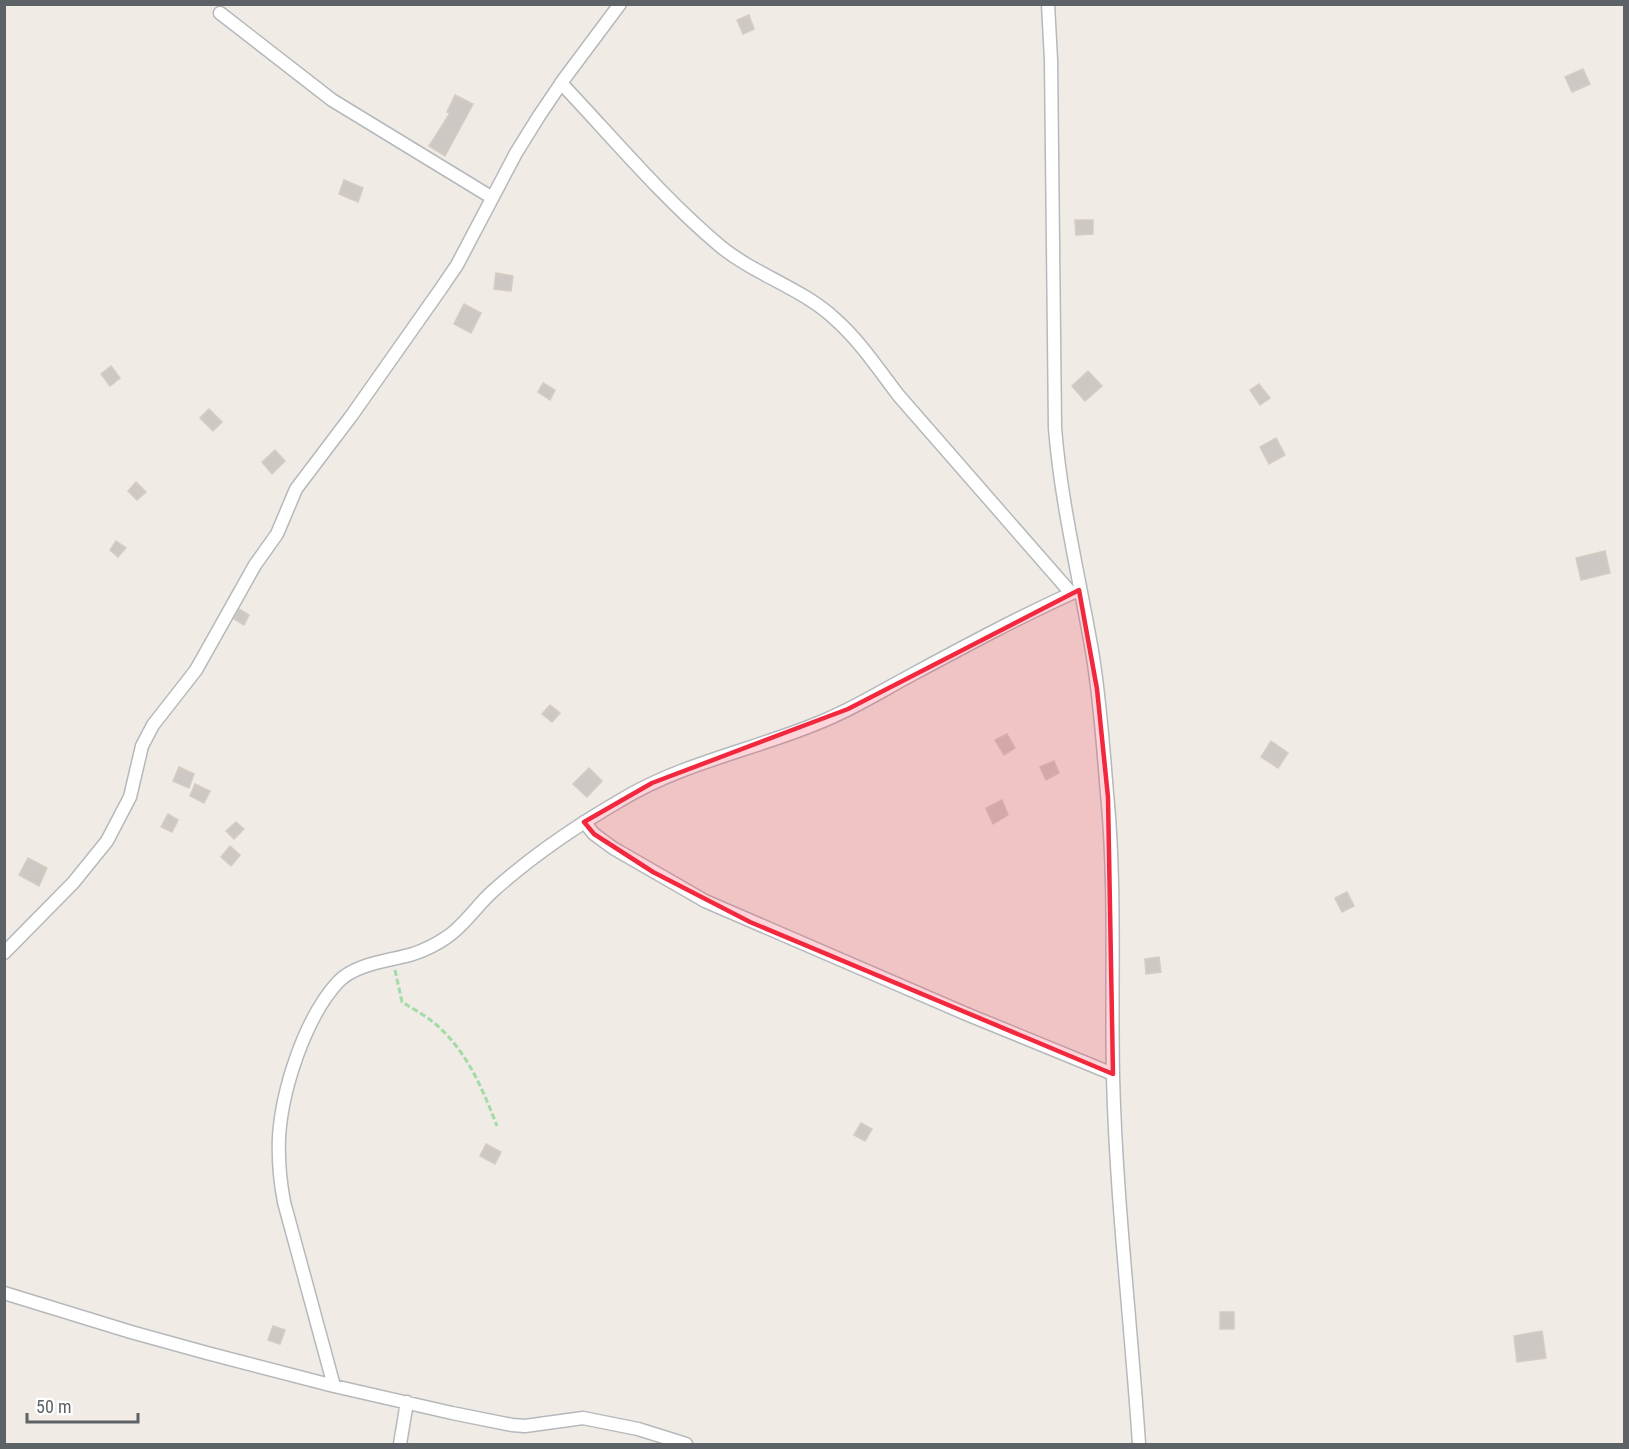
<svg xmlns="http://www.w3.org/2000/svg" width="1629" height="1449" viewBox="0 0 1629 1449" font-family="'Roboto Condensed',sans-serif">
  <style>
    .building { fill: #cdc8c4; stroke: #d5ccc2; stroke-width: 1.5 }
    .lines { fill: none; stroke-linecap: round; stroke-linejoin: round }
    .minor-casing { stroke: #b5b9bc; stroke-width: 15 }
    .path { stroke: #a2dba6; stroke-width: 3; stroke-dasharray: 6 3; stroke-linecap: butt }
    .minor { stroke: #fff; stroke-width: 12 }
    .marked { fill: #f2283f; fill-opacity: 0.2; stroke: #f2283f; stroke-width: 4.5; stroke-linejoin: round }
  </style>
  <rect width="100%" height="100%" fill="#f0ebe5"/>
  <!-- building -->
  <path class="building" d="M 749,15 L 754,29 L 743,34 L 737,20 Z
    M 1583,69 L 1590,84 L 1572,92 L 1565,77 Z
    M 455,95 L 473,104 L 445,156 L 429,146 L 450,113 L 447,112 Z
    M 344,180 L 363,188 L 358,202 L 339,194 Z
    M 1075,220 L 1093,220 L 1093,234 L 1076,235 Z
    M 496,273 L 513,276 L 511,291 L 494,289 Z
    M 464,304 L 481,313 L 471,333 L 454,324 Z
    M 111,366 L 120,378 L 110,386 L 101,374 Z
    M 1088,371 L 1102,386 L 1085,401 L 1072,386 Z
    M 543,383 L 555,390 L 550,400 L 538,392 Z
    M 1259,384 L 1270,398 L 1260,405 L 1250,390 Z
    M 209,409 L 222,422 L 213,431 L 200,418 Z
    M 1276,438 L 1285,455 L 1269,464 L 1260,447 Z
    M 275,450 L 285,461 L 272,474 L 262,462 Z
    M 136,482 L 146,492 L 137,500 L 128,491 Z
    M 116,541 L 126,548 L 118,557 L 110,550 Z
    M 1605,551 L 1610,573 L 1581,580 L 1576,558 Z
    M 239,609 L 249,615 L 244,625 L 234,619 Z
    M 550,705 L 560,713 L 552,722 L 542,714 Z
    M 1007,734 L 1015,748 L 1004,755 L 995,740 Z
    M 1271,741 L 1288,753 L 1278,768 L 1261,757 Z
    M 1054,761 L 1059,773 L 1046,780 L 1040,767 Z
    M 179,767 L 194,774 L 189,788 L 173,781 Z
    M 589,768 L 602,781 L 587,797 L 573,784 Z
    M 195,784 L 210,791 L 204,803 L 190,796 Z
    M 1002,800 L 1008,815 L 993,824 L 986,808 Z
    M 168,814 L 178,820 L 172,832 L 161,827 Z
    M 236,822 L 244,829 L 234,839 L 226,831 Z
    M 230,846 L 240,855 L 231,866 L 221,857 Z
    M 28,858 L 47,868 L 39,886 L 19,875 Z
    M 1347,892 L 1354,906 L 1342,912 L 1335,898 Z
    M 1159,957 L 1161,972 L 1146,974 L 1145,959 Z
    M 861,1123 L 872,1129 L 865,1141 L 854,1135 Z
    M 486,1144 L 501,1152 L 495,1164 L 480,1156 Z
    M 1220,1312 L 1234,1312 L 1234,1329 L 1220,1329 Z
    M 273,1326 L 285,1330 L 280,1344 L 268,1340 Z
    M 1542,1331 L 1546,1358 L 1517,1362 L 1514,1336 Z"/>
  <g class="lines">
    <!-- minor casing -->
    <g class="minor-casing">
      <path id="minor" d="M 1048,4 L 1051,60 L 1055,428 C 1061,503 1079,576 1092,651 C 1100,698 1103,746 1107,793 C 1116,887 1111,982 1113,1076 C 1116,1199 1131,1322 1139,1444
        M 220,13 L 332,100 L 491,197
        M 561,83 C 613,138 662,197 720,246 C 755,275 802,288 835,319 C 860,341 879,370 899,396 L 1071,593
        M 584,822 L 594,834 L 613,848 L 705,901 L 964,1013 L 1113,1074
        M 4,953 L 73,883 L 107,841 L 130,797 L 142,746 L 153,725 L 196,670 L 255,565 L 277,534 L 296,489 L 352,415 L 440,290 L 457,265 L 516,153 L 539,116 L 564,79 L 620,4
        M 4,1293 L 131,1332 L 207,1353 L 334,1386 L 452,1413 L 512,1425 L 525,1426 L 583,1418 L 638,1429 L 686,1444
        M 334,1386 L 284,1202 C 280,1181 278,1160 279,1137 C 282,1089 305,1018 338,982 C 356,963 390,961 413,954 C 425,950 437,944 447,937 C 465,925 477,905 493,891 C 532,856 576,826 621,800 C 682,763 753,750 818,723 C 852,710 883,690 915,673 C 969,644 1023,615 1079,590
        M 400,1444 L 407,1402"/>
    </g>
    <!-- path -->
    <path class="path" d="M 395,970 L 402,1002 C 415,1010 430,1018 441,1029 C 469,1056 483,1090 497,1126"/>
    <!-- minor -->
    <use href="#minor" class="minor"/>
  </g>
  <!-- marked area -->
  <path class="marked" d="M 1079,590 L 1097,689 L 1108,797 L 1113,1074 L 750,922 L 653,872 L 594,834 L 584,822 L 652,783 L 848,709 Z"/>
  <!-- border -->
  <rect width="1629" height="1449" fill="none" stroke="#5c6266" stroke-width="12"/>
  <!-- scale -->
  <path d="M27 1413v9h111v-9" fill="none" stroke="#5c6266" stroke-width="3"/>
  <text x="36" y="1413" font-size="18" fill="#5c6266" stroke="#ffffff" stroke-width="4.5" paint-order="stroke">50 m</text>
</svg>
